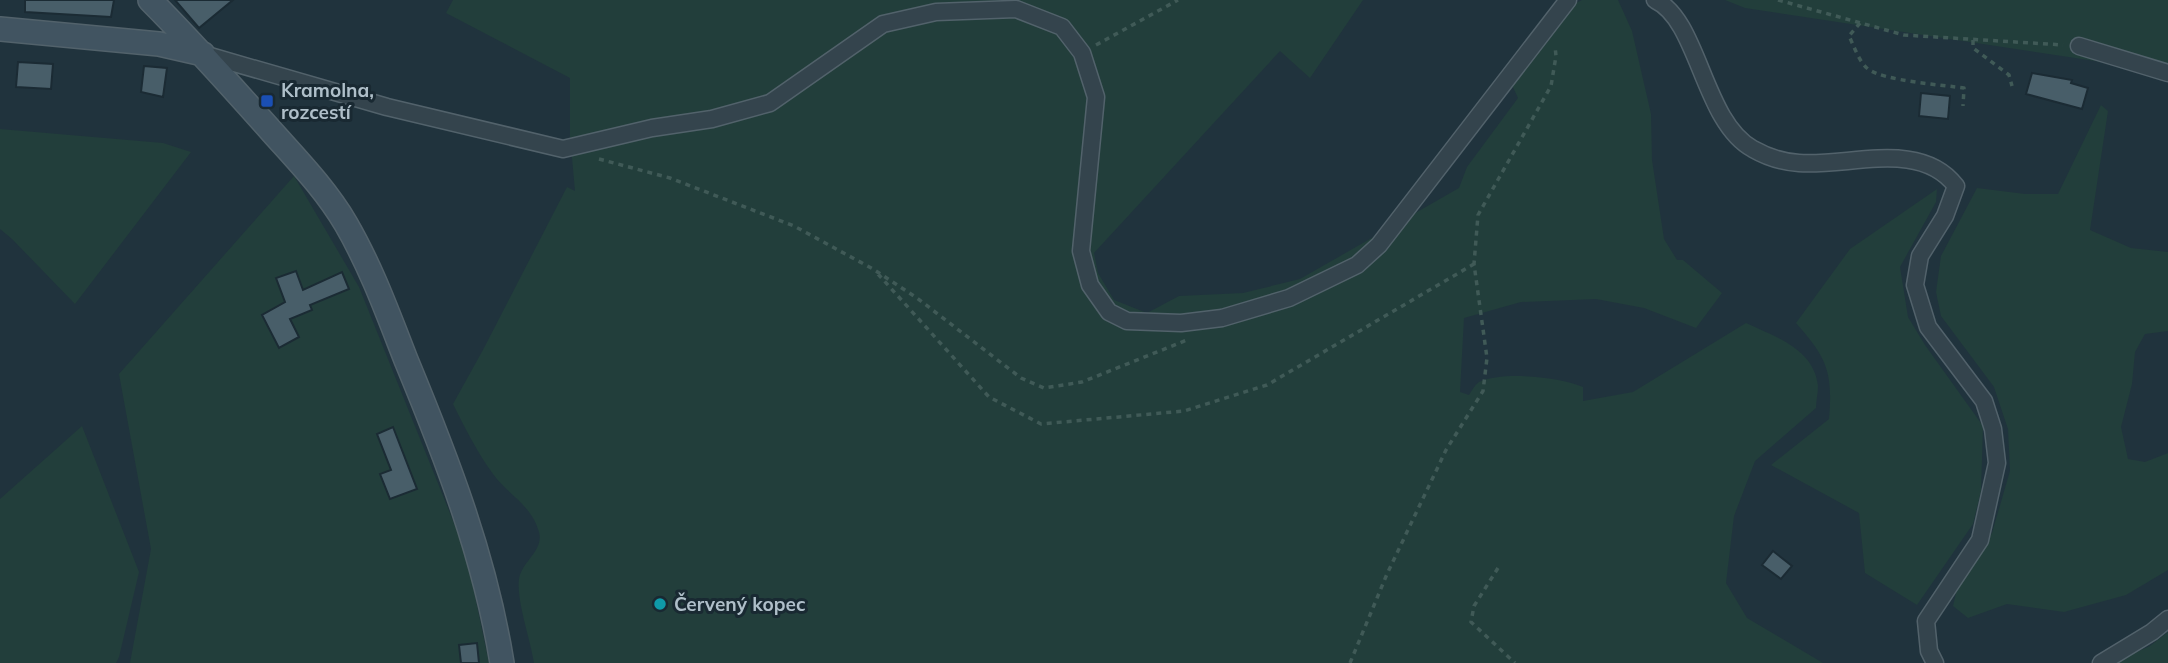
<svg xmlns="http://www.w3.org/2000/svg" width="2168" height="663" viewBox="0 0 2168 663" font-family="Mulish,sans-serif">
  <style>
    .green { fill: #223e3b }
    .building { fill: #485e69; stroke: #1b2b34; stroke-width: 2 }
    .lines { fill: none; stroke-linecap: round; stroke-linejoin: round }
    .street-casing { stroke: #52626b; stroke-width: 19 }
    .secondary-casing { stroke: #52626b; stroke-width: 26 }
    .path { stroke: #405a57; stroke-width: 3.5; stroke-dasharray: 5 5; stroke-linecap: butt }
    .street { stroke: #34444d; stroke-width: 16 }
    .secondary { stroke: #415461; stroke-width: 23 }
    .transit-dot { fill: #1a4fb4; stroke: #192932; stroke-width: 2.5 }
    .culture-dot { fill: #0f9aa8; stroke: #192932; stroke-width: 2.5 }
    .labels { text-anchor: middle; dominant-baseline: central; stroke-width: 6; stroke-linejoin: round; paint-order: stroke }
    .poi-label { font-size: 19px; font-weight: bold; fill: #afbfc9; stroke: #192932; text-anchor: start }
  </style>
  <rect width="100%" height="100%" fill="#20333d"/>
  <!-- green -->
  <path class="green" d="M 453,0 L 1363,0 L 1310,78 L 1280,51 L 1094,253 L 1098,273 L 1114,300 L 1147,313 L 1179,296 L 1243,293 L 1300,279 L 1459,188 L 1467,167 L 1518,98 L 1511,83 L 1562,14 L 1576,3 L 1582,0 L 1618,0 L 1632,31 L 1651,114 L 1652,160 L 1664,239 L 1677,260 L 1683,260 L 1722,293 L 1696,328 L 1644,308 L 1596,299 L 1521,302 L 1464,318 L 1460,392 L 1469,395 C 1472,390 1475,385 1479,382 C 1503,371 1559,377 1583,387 L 1583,401 L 1633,392 L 1746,323 C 1776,337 1814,349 1818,386 C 1818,393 1816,401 1816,408 L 1755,461 L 1734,516 L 1726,583 L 1747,618 L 1823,663 L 534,663 C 531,641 516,600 519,579 C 522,561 544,551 539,532 C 531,504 507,494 493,474 C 477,452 465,428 453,404 L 484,348 L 567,187 L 575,191 L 570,136 L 570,78 L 446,13 Z
    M 1725,0 L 2168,0 L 2168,72 L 1745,8 Z
    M 2101,105 L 2108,111 L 2090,230 L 2131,248 L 2168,252 L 2168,331 L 2145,334 L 2135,352 L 2132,384 L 2121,427 L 2128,459 L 2145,462 L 2168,453 L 2168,570 L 2126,595 L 2064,612 L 2007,604 L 1968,618 L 1953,606 L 1957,589 L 1992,533 L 2010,471 L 2008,429 L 1994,387 L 1941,316 L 1936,292 L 1941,256 L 1977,188 L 2025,194 L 2058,194 Z
    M 0,129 L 163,143 L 191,152 L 75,304 L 12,239 L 0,229 Z
    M 294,176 L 359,287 L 466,553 L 489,663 L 130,663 L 151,549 L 119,374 Z
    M 1937,189 L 1936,202 L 1900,267 L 1908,317 L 1925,345 L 1983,426 L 1981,491 L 1973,524 L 1917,605 L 1865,573 L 1859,513 L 1771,465 L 1829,419 C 1833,372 1827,358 1796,323 L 1850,249 Z
    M 82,426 L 139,572 L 119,657 L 116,663 L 0,663 L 0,499 Z
    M 2168,632 L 2168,663 L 2112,663 L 2150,646 Z"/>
  <!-- building -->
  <path class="building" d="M 25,0 L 114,0 L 111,17 L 25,12 Z
    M 175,0 L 233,0 L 199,28 Z
    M 18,62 L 53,64 L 51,89 L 16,87 Z
    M 144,66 L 167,68 L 163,97 L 141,92 Z
    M 2032,73 L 2072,80 L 2071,83 L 2088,88 L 2082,109 L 2026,94 Z
    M 1921,93 L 1950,96 L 1948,119 L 1919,116 Z
    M 296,271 L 303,290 L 342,272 L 349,289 L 310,305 L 312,310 L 290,319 L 299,337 L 279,348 L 262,315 L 285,302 L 276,278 Z
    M 393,427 L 417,489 L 390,499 L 380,474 L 391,470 L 377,434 Z
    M 1773,551 L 1792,566 L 1781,579 L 1762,565 Z
    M 477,643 L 479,663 L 461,663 L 459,645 Z"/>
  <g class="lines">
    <!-- street casing -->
    <g class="street-casing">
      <path id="street" d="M 1655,0 C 1699,20 1703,122 1753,149 C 1767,157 1783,162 1799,163 C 1849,167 1920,139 1956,186 L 1945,216 L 1920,256 L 1915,285 L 1928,327 L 1984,401 L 1993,429 L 1997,463 L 1980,540 L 1926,621 L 1929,651 L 1935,663
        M 2079,46 L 2168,73
        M 203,54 L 387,107 L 563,149 L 652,128 L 712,119 L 770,103 L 883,24 L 936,12 L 1016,9 L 1062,27 L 1082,53 L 1096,97 L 1081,251 L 1090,285 L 1109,312 L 1127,321 L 1181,323 L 1222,318 L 1289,298 L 1357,265 L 1379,245 L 1568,0
        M 2101,663 L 2152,632 L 2168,619"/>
    </g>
    <!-- secondary casing -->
    <g class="secondary-casing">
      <path id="secondary" d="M 150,0 C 193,43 233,88 273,133 C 299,162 326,190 346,224 C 371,267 388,314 406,360 C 447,459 485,557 502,663
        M 0,29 L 159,44 L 203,54"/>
    </g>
    <!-- path -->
    <path class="path" d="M 1778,0 L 1904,35 L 2063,45
      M 1860,23 L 1849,36 C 1854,46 1859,62 1868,69 C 1884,81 1943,85 1964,88 L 1963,106
      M 1973,40 L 1973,48 L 2009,75 L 2012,86
      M 1096,45 L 1178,0
      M 599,159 L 670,178 L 794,226 L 873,269 L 917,298 L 1021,378 L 1044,388 L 1082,382 L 1187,340
      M 878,274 L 989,397 L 1041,424 L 1184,411 L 1267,385 L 1474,264
      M 1498,568 L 1474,606 L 1471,622 L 1515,663
      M 1350,663 L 1387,574 L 1446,450 L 1483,391 L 1487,358 L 1474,264 L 1478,215 L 1551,86 L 1556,56 L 1555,46"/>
    <!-- street -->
    <use href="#street" class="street"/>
    <!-- secondary -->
    <use href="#secondary" class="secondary"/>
  </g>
  <!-- markers -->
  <rect class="transit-dot" x="260" y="94" width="14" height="14" rx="3.5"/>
  <circle class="culture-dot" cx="660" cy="604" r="7"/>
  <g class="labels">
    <!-- poi labels -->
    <g class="poi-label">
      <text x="281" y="90">Kramolna,<tspan x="281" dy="22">rozcestí</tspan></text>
      <text x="674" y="604">Červený kopec</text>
    </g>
  </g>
</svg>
